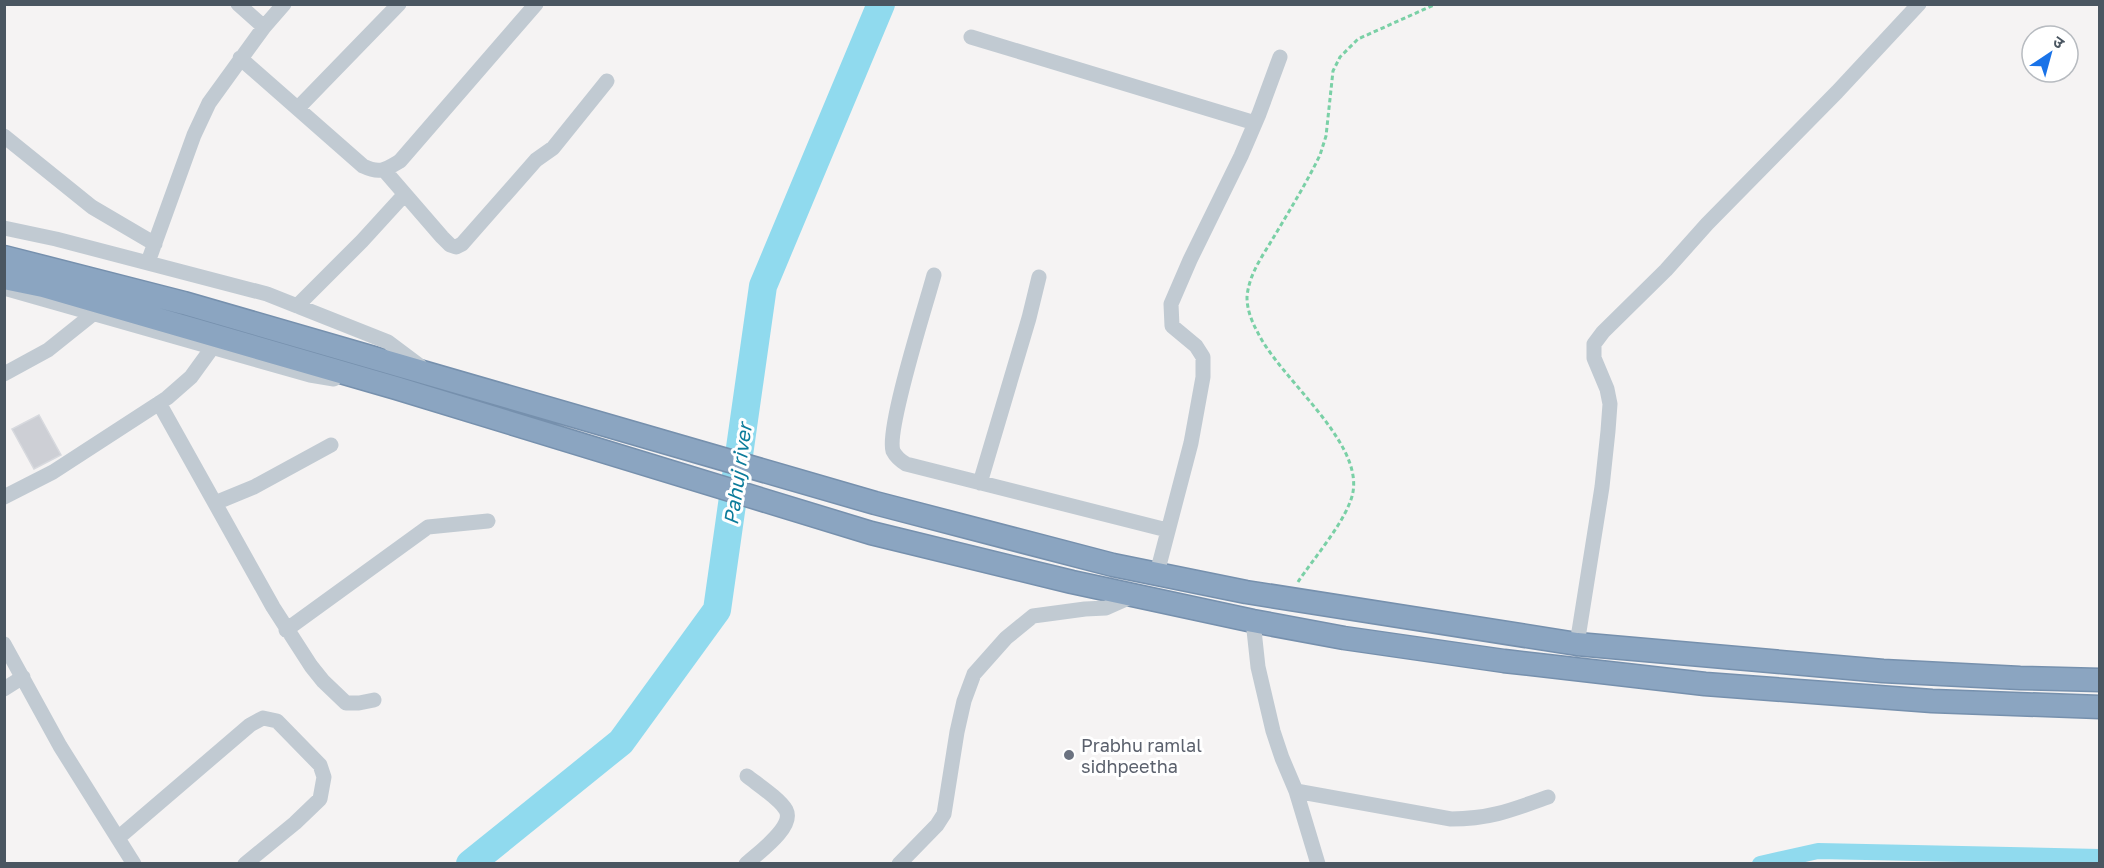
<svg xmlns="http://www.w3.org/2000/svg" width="2104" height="868" viewBox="0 0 2104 868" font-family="'Golos Text','Noto Sans Devanagari',sans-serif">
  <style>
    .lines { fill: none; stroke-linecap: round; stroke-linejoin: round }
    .canal { stroke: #90daee; stroke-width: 16 }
    .river { stroke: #90daee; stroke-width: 28 }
    .building { fill: #cdcfd5; stroke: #d7d9de; stroke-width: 1.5 }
    .highway-casing { stroke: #7690ad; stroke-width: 25 }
    .path { stroke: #7ad0a6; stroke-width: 3; stroke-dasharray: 4.5 3; stroke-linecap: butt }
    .minor { stroke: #c1cad2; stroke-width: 15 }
    .highway { stroke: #8ba5c1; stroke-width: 22 }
    .worship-dot { fill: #6b7280; stroke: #fff; stroke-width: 2 }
    .labels { text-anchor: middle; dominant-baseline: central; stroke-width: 6; stroke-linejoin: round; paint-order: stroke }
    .worship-label { font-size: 18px; fill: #5b616d; stroke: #fff; text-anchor: start }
    .water-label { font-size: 20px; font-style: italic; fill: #0c7c9b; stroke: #fff }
  </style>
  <rect width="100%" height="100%" fill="#f5f3f3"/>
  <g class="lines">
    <!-- canal -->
    <path class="canal" d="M 1760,864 L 1818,851 L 2100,857"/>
    <!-- river -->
    <path class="river" d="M 470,864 L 621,742 L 717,610 L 763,286 L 881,4"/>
  </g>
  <!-- building -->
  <path class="building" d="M 39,415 L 61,455 L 34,469 L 12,429 Z"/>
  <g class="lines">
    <!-- highway casing -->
    <g class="highway-casing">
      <path id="highway" d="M 4,257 L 184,303 L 875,503 L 1113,565 L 1246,592 L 1577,644 L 1883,671 L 2020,678 L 2100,680
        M 4,278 L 43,286 L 396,388 L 871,533 L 1072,582 L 1253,621 L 1344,638 L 1504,661 L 1705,684 L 1932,701 L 2100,707"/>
    </g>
    <!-- path -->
    <path class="path" d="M 1298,582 C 1313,559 1348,519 1353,492 C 1362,440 1279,378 1257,331 C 1251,320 1247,309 1247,297 C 1249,273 1264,254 1275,235 C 1291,208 1307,182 1320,155 L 1326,136 L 1333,71 L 1340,57 L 1358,39 L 1436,4"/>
    <!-- minor -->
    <path class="minor" d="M 238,4 L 264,27
      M 971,37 L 1255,123
      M 240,58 L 363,166 C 380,174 385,170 400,161 L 536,4
      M 298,108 L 399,4
      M 4,136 L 92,207 L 155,244
      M 384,170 L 442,237 L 450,245 L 456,247 L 462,244 L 536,160 L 553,148 L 607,81
      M 4,228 L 56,239 L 267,294 L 388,342 L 420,366
      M 148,262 L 194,135 L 209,103 L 264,27 L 284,4
      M 934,275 C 926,305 886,429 893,451 C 896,457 901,461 906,464 L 1167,530
      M 4,288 L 310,375 L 334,379
      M 297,306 L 362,241 L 404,195
      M 4,374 L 48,350 L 93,314
      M 159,403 L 273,607 L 311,666 L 323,681 L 346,703 L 359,703 L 374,700
      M 980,483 L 1029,318 L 1039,277
      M 4,497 L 53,472 L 167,398 L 191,377 L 212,348
      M 215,503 L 254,487 L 331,445
      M 1157,573 L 1191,443 L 1203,377 L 1203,357 L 1196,346 L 1172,326 L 1171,304 L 1190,260 L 1241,156 L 1259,114 L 1280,57
      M 1253,621 L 1258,667 L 1273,731 L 1282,758 L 1296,791 L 1318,864
      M 286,630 L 428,527 L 488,521
      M 4,644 L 60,746 L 134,864
      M 1577,644 L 1602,487 L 1608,431 L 1610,404 L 1607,389 L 1594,358 L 1594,344 L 1603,332 L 1666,270 L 1707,224 L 1837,92 L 1919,4
      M 4,689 L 23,677
      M 1296,791 L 1451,819 C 1490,819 1512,810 1548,797
      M 118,838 L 250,725 L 263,718 L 277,721 L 320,765 L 324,777 L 320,799 L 295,823 L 245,864
      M 746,864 C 758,853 795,827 786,810 C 780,799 757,784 747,776
      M 899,864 L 937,825 L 944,814 L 957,732 L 964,701 L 974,674 L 1006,638 L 1033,616 L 1085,609 L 1106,608 L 1133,596"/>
    <!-- highway -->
    <use href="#highway" class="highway"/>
  </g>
  <!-- markers -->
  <circle class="worship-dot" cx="1069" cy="755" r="6"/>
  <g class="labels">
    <!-- worship labels -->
    <g class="worship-label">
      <text x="1081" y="745">Prabhu ramlal<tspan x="1081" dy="21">sidhpeetha</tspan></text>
    </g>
    <!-- water labels -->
    <g class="water-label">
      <text transform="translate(737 474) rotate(-82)">Pahuj river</text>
    </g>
  </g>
  <!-- border -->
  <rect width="2104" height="868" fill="none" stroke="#4a5661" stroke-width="12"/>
  <!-- north arrow -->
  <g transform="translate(2050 54) rotate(36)"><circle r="28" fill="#ffffff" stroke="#b7bbc0" stroke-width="1.5"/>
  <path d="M0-4.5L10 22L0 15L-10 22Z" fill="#1a73e8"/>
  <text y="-9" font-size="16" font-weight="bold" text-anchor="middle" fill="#4a5661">उ</text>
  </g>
</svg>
